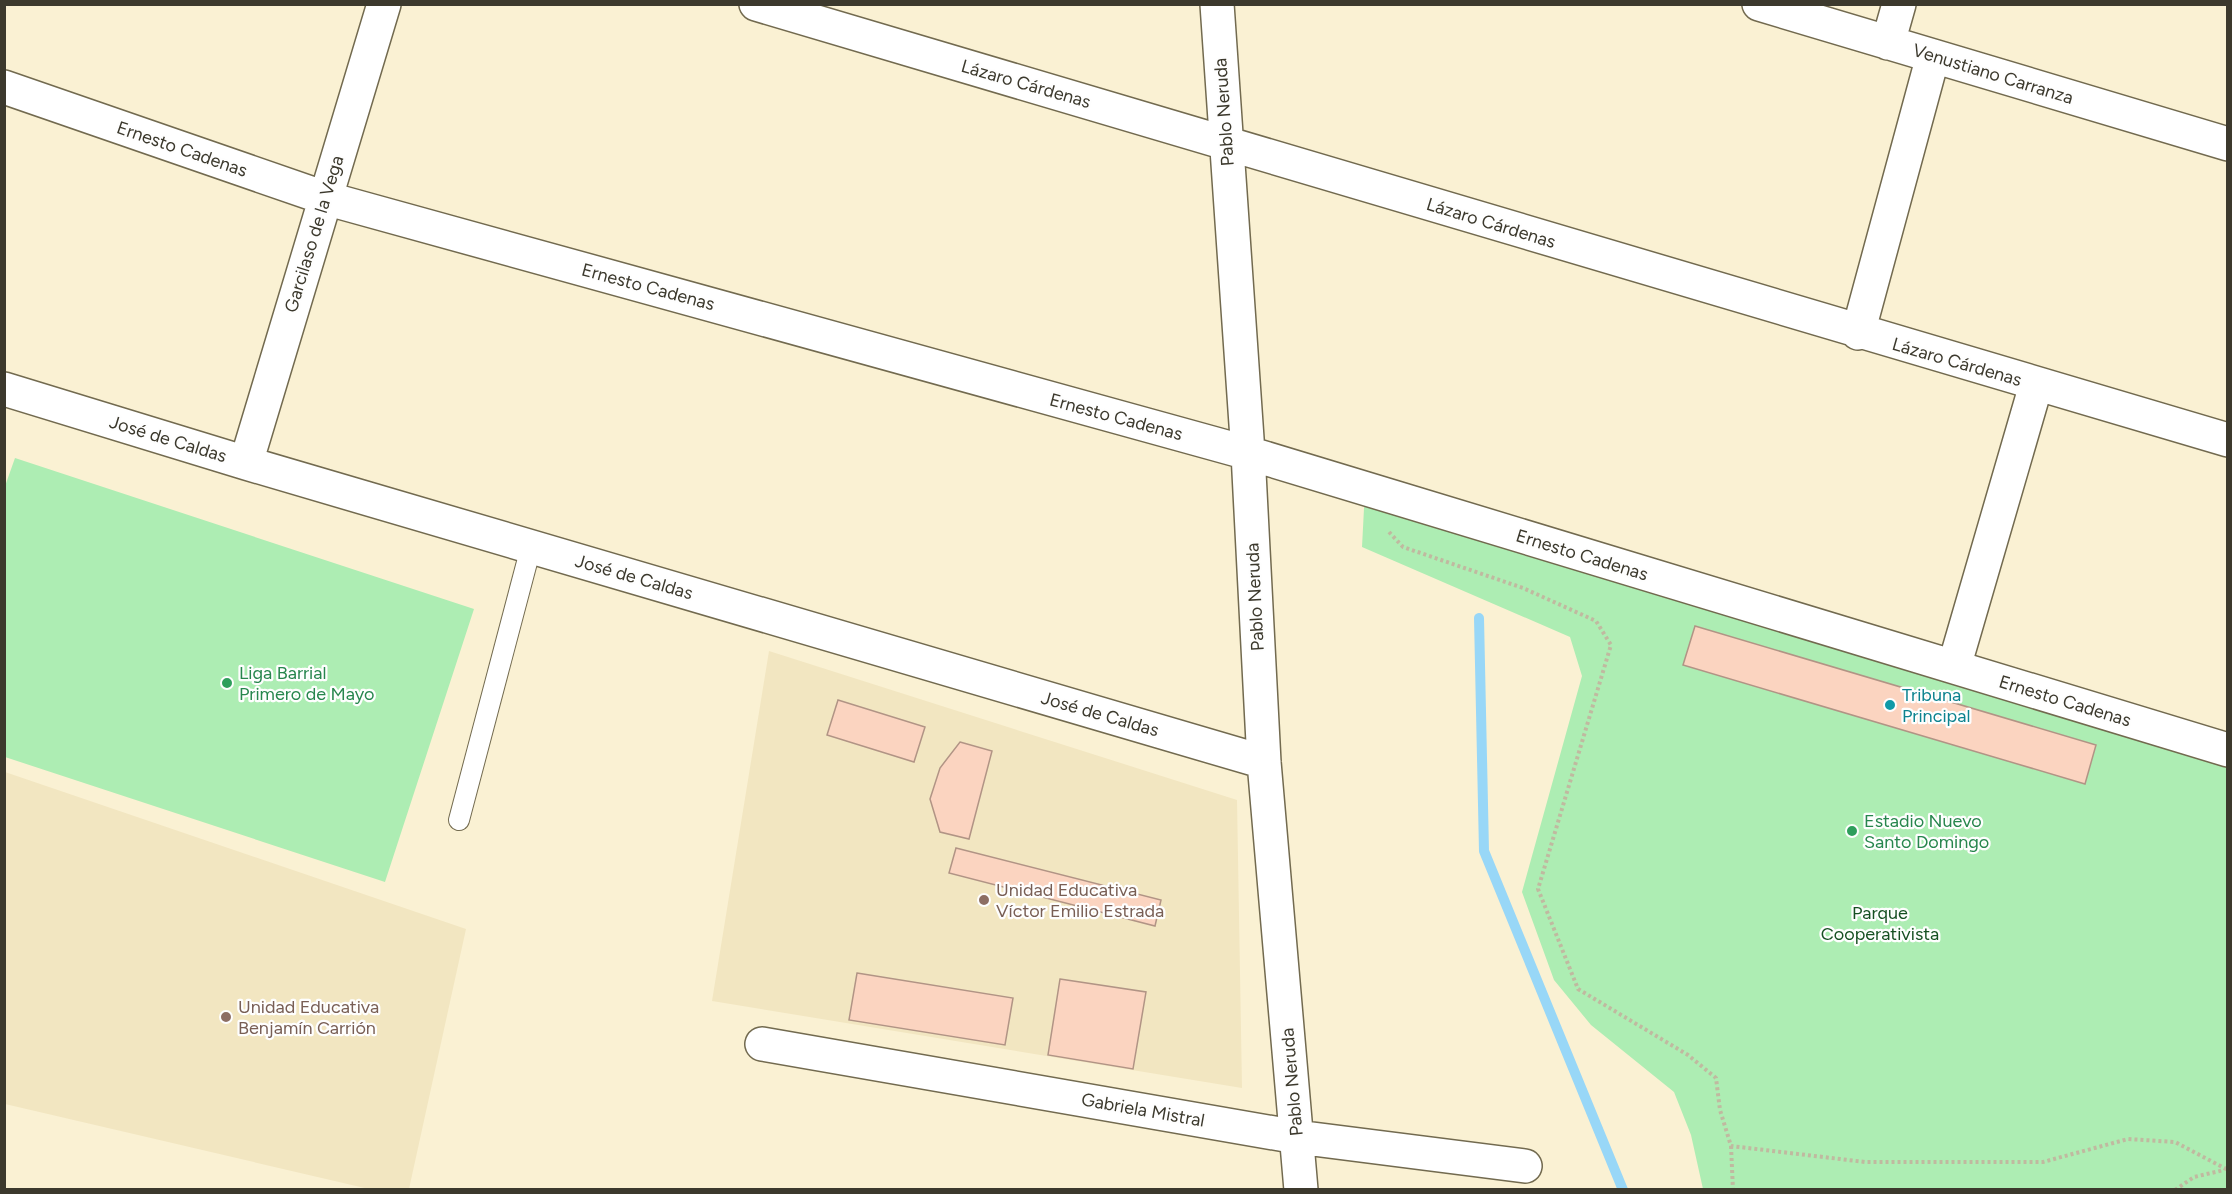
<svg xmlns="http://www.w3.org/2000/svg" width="2232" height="1194" viewBox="0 0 2232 1194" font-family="Figtree,sans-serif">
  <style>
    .built { fill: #f2e6c1 }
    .green { fill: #adedb3 }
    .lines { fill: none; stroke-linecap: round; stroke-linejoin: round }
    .stream { stroke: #98d7f7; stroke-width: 10 }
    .building { fill: #fbd4c0; stroke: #b19485; stroke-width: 1.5 }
    .service-casing { stroke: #726a4f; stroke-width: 22 }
    .minor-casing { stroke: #726a4f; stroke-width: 36 }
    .path { stroke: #c0b9a0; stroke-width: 4; stroke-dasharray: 3 3; stroke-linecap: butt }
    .service { stroke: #fff; stroke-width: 20 }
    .minor { stroke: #fff; stroke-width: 33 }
    .leisure-dot { fill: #2e9e5b; stroke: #fefefe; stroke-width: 2 }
    .culture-dot { fill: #0f9aa8; stroke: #fefefe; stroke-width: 2 }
    .education-dot { fill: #8d6e63; stroke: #fefefe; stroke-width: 2 }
    .labels { text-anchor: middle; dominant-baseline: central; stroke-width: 4.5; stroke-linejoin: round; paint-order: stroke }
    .street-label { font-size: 18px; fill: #3c392d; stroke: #fefefe }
    .leisure-label { font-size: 18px; fill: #27864d; stroke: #fefefe; text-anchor: start }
    .culture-label { font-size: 18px; fill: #0d838f; stroke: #fefefe; text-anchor: start }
    .education-label { font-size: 18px; fill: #785e54; stroke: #fefefe; text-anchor: start }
    .park-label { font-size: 18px; fill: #165022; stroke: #fefefe }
  </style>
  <rect width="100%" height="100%" fill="#faf1d3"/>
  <!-- built -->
  <path class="built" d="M 769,651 L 1237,800 L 1242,1088 L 712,1001 Z
    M 5,772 L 466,929 L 409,1189 L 369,1189 L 5,1104 Z"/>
  <!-- green -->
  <path class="green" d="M 15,458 L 474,609 L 385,882 L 5,757 L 4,489 Z
    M 1365,489 L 2227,750 L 2227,1189 L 1703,1189 L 1691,1135 L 1674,1092 L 1591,1025 L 1554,980 L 1522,892 L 1582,676 L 1570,637 L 1362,547 Z"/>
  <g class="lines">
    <!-- stream -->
    <path class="stream" d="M 1479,618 L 1484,851 L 1623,1190"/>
  </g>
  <!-- building -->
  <path class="building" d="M 1695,626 L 2096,745 L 2085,784 L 1683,665 Z
    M 838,700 L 925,727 L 914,762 L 827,735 Z
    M 960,742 L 992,751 L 969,839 L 940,832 L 930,799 L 940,768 Z
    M 956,848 L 1161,900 L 1155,926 L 949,873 Z
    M 857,973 L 1013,998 L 1005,1045 L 849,1020 Z
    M 1060,979 L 1146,992 L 1133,1069 L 1048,1055 Z"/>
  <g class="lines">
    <!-- service casing -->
    <g class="service-casing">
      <path id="service" d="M 459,820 L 531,547"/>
    </g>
    <!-- minor casing -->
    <g class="minor-casing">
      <path id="minor" d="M 756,4 C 1247,148 1736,299 2228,440
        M 1217,4 L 1248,453 L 1264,762 L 1301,1190
        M 1759,4 L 2228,144
        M 1888,43 L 1899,4
        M 4,87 L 325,198 L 1248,453 L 2228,750
        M 1858,333 L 1933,56
        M 4,389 L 246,463 L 1264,762
        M 246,463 L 384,4
        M 1954,667 L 2036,385
        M 762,1044 L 1297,1137 L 1525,1166"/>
    </g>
    <!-- path -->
    <path class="path" d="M 1389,532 L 1403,547 L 1523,588 L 1596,621 L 1611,645 L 1538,889 L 1578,989 L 1688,1055 L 1716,1078 L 1720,1110 L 1731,1146 L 1865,1162 L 2043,1162 L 2128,1139 L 2175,1142 L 2228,1170
      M 1731,1146 L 1733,1190
      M 2175,1190 L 2194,1177 L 2224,1170"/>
    <!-- service -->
    <use href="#service" class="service"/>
    <!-- minor -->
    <use href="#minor" class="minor"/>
  </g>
  <!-- markers -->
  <g class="leisure-dot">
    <circle cx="227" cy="683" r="6"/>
    <circle cx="1852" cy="831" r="6"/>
  </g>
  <circle class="culture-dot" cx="1890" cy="705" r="6"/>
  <g class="education-dot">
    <circle cx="984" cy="900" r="6"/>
    <circle cx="226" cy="1017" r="6"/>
  </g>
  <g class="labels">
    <!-- street labels -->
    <g class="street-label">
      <text transform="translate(1993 74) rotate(17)">Venustiano Carranza</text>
      <text transform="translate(1026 84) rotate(16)">Lázaro Cárdenas</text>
      <text transform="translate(1224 112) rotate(-94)">Pablo Neruda</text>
      <text transform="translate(182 149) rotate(19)">Ernesto Cadenas</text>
      <text transform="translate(1491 223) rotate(17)">Lázaro Cárdenas</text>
      <text transform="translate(314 234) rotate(-73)">Garcilaso de la Vega</text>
      <text transform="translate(648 287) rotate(15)">Ernesto Cadenas</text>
      <text transform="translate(1957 362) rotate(16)">Lázaro Cárdenas</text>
      <text transform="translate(1116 417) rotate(15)">Ernesto Cadenas</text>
      <text transform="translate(168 439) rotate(17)">José de Caldas</text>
      <text transform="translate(1582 555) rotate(17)">Ernesto Cadenas</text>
      <text transform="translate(634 577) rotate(16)">José de Caldas</text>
      <text transform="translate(1255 597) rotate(-93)">Pablo Neruda</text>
      <text transform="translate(2065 701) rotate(17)">Ernesto Cadenas</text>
      <text transform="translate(1100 714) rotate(16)">José de Caldas</text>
      <text transform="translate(1292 1082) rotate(-95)">Pablo Neruda</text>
      <text transform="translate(1143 1110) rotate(10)">Gabriela Mistral</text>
    </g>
    <!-- leisure labels -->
    <g class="leisure-label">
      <text x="239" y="673">Liga Barrial<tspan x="239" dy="21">Primero de Mayo</tspan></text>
      <text x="1864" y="821">Estadio Nuevo<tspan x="1864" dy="21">Santo Domingo</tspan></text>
    </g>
    <!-- culture labels -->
    <g class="culture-label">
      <text x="1902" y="695">Tribuna<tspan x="1902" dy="21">Principal</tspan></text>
    </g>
    <!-- education labels -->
    <g class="education-label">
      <text x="996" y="890">Unidad Educativa<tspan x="996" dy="21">Víctor Emilio Estrada</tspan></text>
      <text x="238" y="1007">Unidad Educativa<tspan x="238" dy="21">Benjamín Carrión</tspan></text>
    </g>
    <!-- park labels -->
    <g class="park-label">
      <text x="1880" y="913">Parque<tspan x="1880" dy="21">Cooperativista</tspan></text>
    </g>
  </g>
  <!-- border -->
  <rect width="2232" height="1194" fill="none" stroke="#3c392d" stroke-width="12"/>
</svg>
